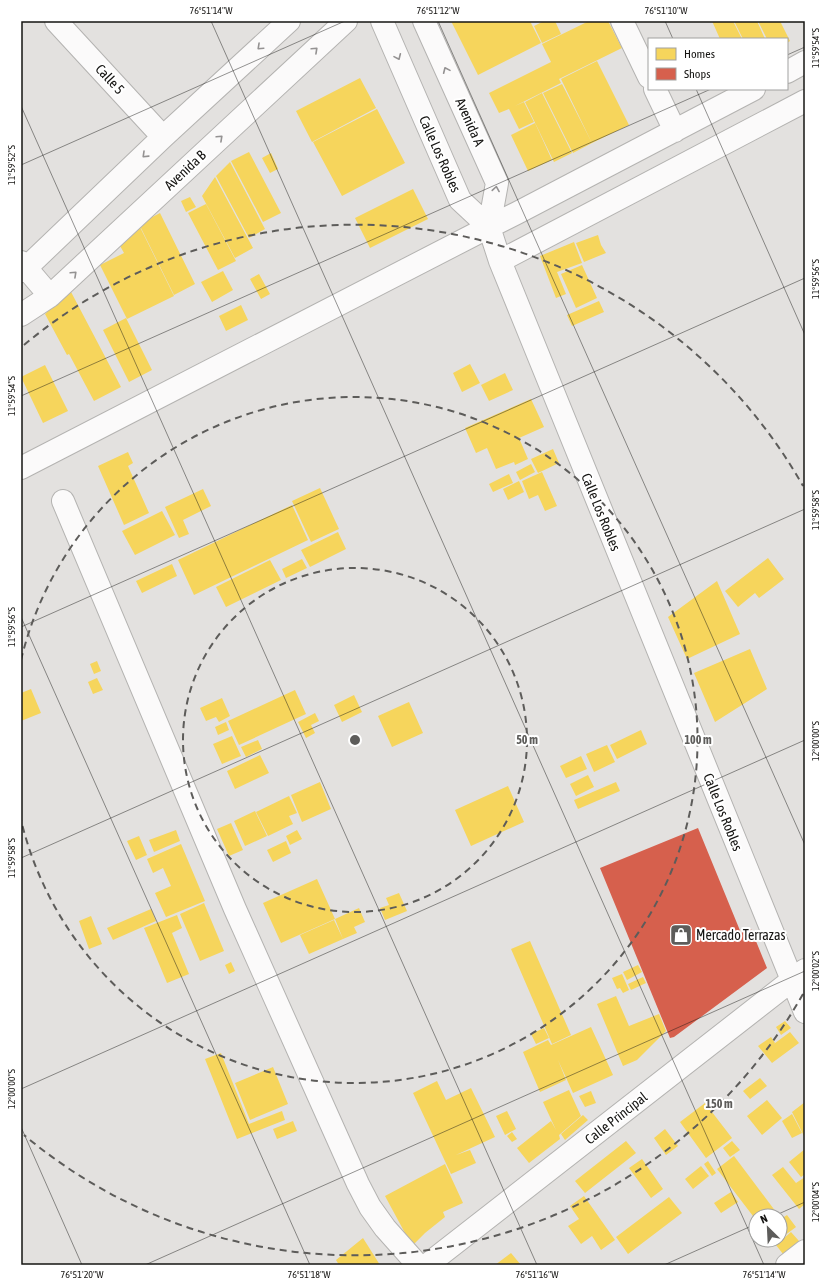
<svg xmlns="http://www.w3.org/2000/svg" width="826" height="1286" viewBox="0 0 826 1286" font-family="'Asap Condensed',sans-serif">
  <style>
    .homes { fill: #f6d55c }
    .shops { fill: #d6604d }
    .lines { fill: none; stroke-linecap: round; stroke-linejoin: round }
    .minor-casing { stroke: #b4b3b1; stroke-width: 24 }
    .minor { stroke: #fbfafa; stroke-width: 22 }
    .oneway { stroke: #949292 }
    .ticks { fill: none; stroke: #151412; stroke-width: 1; stroke-opacity: 0.45 }
    .ring { fill: none; stroke: #5d5c5a; stroke-width: 2; stroke-dasharray: 7 5 }
    .labels { text-anchor: middle; dominant-baseline: central; stroke-width: 4; stroke-linejoin: round; paint-order: stroke }
    .street-label { font-size: 14px; fill: #151412; stroke: #fff }
    .poi-label { font-size: 14px; fill: #151412; stroke: #fff; text-anchor: start }
    .centre { fill: #5d5c5a; stroke: #fff; stroke-width: 2 }
    .ring-label { font-size: 12px; text-anchor: middle; font-weight: bold; fill: #5d5c5a; stroke: #fff; stroke-width: 4; stroke-linejoin: round; paint-order: stroke }
    .neatline { fill: none; stroke: #151412; stroke-width: 1.5 }
    .ticks-label { font-size: 10px; text-anchor: middle; fill: #151412 }
  </style>
  <rect width="100%" height="100%" fill="#e3e1df"/>
  <!-- homes -->
  <path class="homes" d="M 451,21 L 530,21 L 541,43 L 478,75 Z
    M 544,21 L 555,21 L 561,34 L 542,43 L 534,26 Z
    M 589,21 L 608,21 L 622,48 L 559,79 L 561,83 L 515,106 L 524,102 L 534,122 L 519,129 L 509,109 L 499,113 L 489,93 L 551,62 L 542,44 Z
    M 712,21 L 733,21 L 742,39 L 720,39 Z
    M 734,21 L 757,21 L 765,39 L 743,39 Z
    M 758,21 L 780,21 L 790,41 L 787,43 L 787,39 L 767,39 Z
    M 597,61 L 629,125 L 592,143 L 561,79 Z
    M 360,78 L 376,108 L 312,142 L 296,111 Z
    M 562,84 L 592,143 L 573,153 L 543,93 Z
    M 542,93 L 572,153 L 554,162 L 525,102 Z
    M 377,109 L 405,163 L 342,196 L 313,142 Z
    M 535,123 L 552,160 L 528,171 L 511,135 Z
    M 249,152 L 281,213 L 263,222 L 231,161 Z
    M 271,153 L 278,169 L 270,173 L 262,158 Z
    M 230,162 L 265,229 L 249,238 L 216,176 Z
    M 215,177 L 253,248 L 235,258 L 202,196 Z
    M 413,189 L 428,219 L 370,248 L 355,218 Z
    M 190,197 L 196,207 L 186,212 L 181,201 Z
    M 206,204 L 236,261 L 218,270 L 188,213 Z
    M 160,213 L 195,284 L 174,295 L 139,224 Z
    M 139,225 L 174,296 L 127,319 L 100,265 L 124,253 L 119,244 Z
    M 598,235 L 601,245 L 606,253 L 584,262 L 576,243 Z
    M 574,242 L 582,263 L 557,272 L 566,294 L 556,298 L 540,256 Z
    M 582,265 L 597,298 L 576,308 L 561,274 Z
    M 223,271 L 233,290 L 212,302 L 201,282 Z
    M 259,274 L 270,294 L 261,299 L 250,279 Z
    M 70,290 L 121,387 L 94,401 L 69,354 L 67,355 L 45,314 Z
    M 599,301 L 604,312 L 572,326 L 567,315 Z
    M 241,305 L 248,320 L 226,331 L 219,316 Z
    M 126,318 L 152,370 L 129,382 L 103,330 Z
    M 470,364 L 480,383 L 462,392 L 453,373 Z
    M 45,365 L 68,411 L 43,423 L 21,377 Z
    M 505,373 L 513,390 L 489,401 L 481,385 Z
    M 531,399 L 544,427 L 519,438 L 528,459 L 515,465 L 514,462 L 496,469 L 487,448 L 476,453 L 465,428 Z
    M 553,449 L 559,463 L 538,473 L 531,459 Z
    M 128,452 L 133,463 L 128,466 L 149,513 L 124,525 L 98,466 Z
    M 531,464 L 535,472 L 520,480 L 516,472 Z
    M 542,472 L 557,506 L 545,511 L 538,495 L 529,499 L 522,481 Z
    M 509,474 L 513,483 L 493,492 L 489,484 Z
    M 519,481 L 524,492 L 508,500 L 503,489 Z
    M 320,488 L 339,529 L 311,542 L 292,501 Z
    M 203,489 L 211,506 L 183,520 L 189,534 L 179,538 L 165,507 Z
    M 292,505 L 308,540 L 194,595 L 178,560 Z
    M 162,511 L 175,535 L 135,555 L 122,531 Z
    M 338,532 L 346,549 L 310,567 L 301,550 Z
    M 768,558 L 784,579 L 759,598 L 755,593 L 738,607 L 725,591 Z
    M 302,559 L 307,568 L 286,578 L 282,569 Z
    M 270,560 L 281,580 L 226,607 L 216,587 Z
    M 172,564 L 177,576 L 142,593 L 136,581 Z
    M 717,581 L 740,634 L 687,659 L 668,617 Z
    M 750,649 L 767,689 L 715,722 L 694,673 Z
    M 97,661 L 101,671 L 94,674 L 90,664 Z
    M 97,678 L 103,690 L 93,694 L 88,682 Z
    M 31,689 L 41,713 L 21,721 L 21,693 Z
    M 295,690 L 306,714 L 239,745 L 228,721 Z
    M 354,695 L 362,712 L 342,722 L 334,705 Z
    M 222,698 L 230,716 L 219,722 L 216,717 L 206,721 L 200,708 Z
    M 409,702 L 423,733 L 392,747 L 378,716 Z
    M 315,713 L 319,721 L 311,725 L 315,733 L 306,738 L 298,722 Z
    M 226,722 L 229,730 L 218,735 L 215,727 Z
    M 641,730 L 647,744 L 617,759 L 610,745 Z
    M 232,736 L 241,756 L 222,764 L 213,744 Z
    M 258,740 L 262,749 L 246,757 L 241,747 Z
    M 607,745 L 615,762 L 594,772 L 586,754 Z
    M 260,755 L 269,773 L 235,789 L 227,771 Z
    M 581,756 L 587,769 L 566,778 L 560,766 Z
    M 588,775 L 594,787 L 576,796 L 570,784 Z
    M 320,782 L 331,809 L 302,822 L 291,795 Z
    M 616,782 L 620,791 L 578,809 L 574,800 Z
    M 508,786 L 524,822 L 471,846 L 455,810 Z
    M 289,796 L 297,813 L 289,816 L 293,824 L 268,836 L 256,812 Z
    M 255,811 L 267,836 L 245,846 L 234,821 Z
    M 231,823 L 243,850 L 229,856 L 217,829 Z
    M 176,830 L 180,841 L 154,852 L 149,840 Z
    M 297,830 L 302,839 L 290,845 L 286,836 Z
    M 139,836 L 147,855 L 136,860 L 127,841 Z
    M 286,841 L 291,853 L 273,862 L 267,850 Z
    M 181,844 L 205,901 L 166,917 L 155,893 L 171,886 L 163,868 L 153,873 L 147,859 Z
    M 317,879 L 335,919 L 281,943 L 263,903 Z
    M 399,893 L 407,911 L 385,920 L 380,908 L 389,905 L 386,898 Z
    M 204,903 L 224,951 L 200,961 L 180,914 Z
    M 359,908 L 365,922 L 354,927 L 357,933 L 343,939 L 335,919 Z
    M 151,909 L 156,921 L 113,940 L 107,928 Z
    M 177,915 L 182,928 L 172,933 L 189,974 L 167,983 L 144,928 Z
    M 91,916 L 102,944 L 89,949 L 79,921 Z
    M 334,920 L 343,939 L 309,954 L 300,935 Z
    M 530,941 L 571,1035 L 552,1044 L 511,949 Z
    M 231,962 L 235,971 L 229,974 L 225,965 Z
    M 638,965 L 642,972 L 627,980 L 623,972 Z
    M 622,974 L 629,990 L 623,993 L 620,988 L 617,989 L 612,978 Z
    M 643,977 L 646,983 L 631,990 L 628,984 Z
    M 616,996 L 629,1026 L 659,1014 L 666,1031 L 637,1060 L 623,1066 L 597,1004 Z
    M 785,1021 L 791,1028 L 781,1035 L 776,1027 Z
    M 591,1027 L 613,1075 L 573,1093 L 558,1060 L 566,1080 L 540,1092 L 523,1052 L 548,1040 L 551,1045 Z
    M 544,1028 L 549,1038 L 536,1044 L 531,1034 Z
    M 790,1032 L 799,1043 L 772,1063 L 763,1052 Z
    M 771,1037 L 775,1043 L 763,1052 L 758,1046 Z
    M 221,1053 L 249,1124 L 282,1111 L 285,1120 L 237,1139 L 205,1059 Z
    M 273,1067 L 288,1104 L 250,1120 L 235,1083 Z
    M 760,1078 L 767,1086 L 750,1099 L 743,1091 Z
    M 437,1081 L 446,1100 L 471,1088 L 495,1137 L 456,1155 L 470,1150 L 476,1163 L 451,1174 L 413,1093 Z
    M 569,1090 L 581,1116 L 559,1135 L 560,1139 L 529,1163 L 517,1148 L 551,1121 L 556,1130 L 543,1102 Z
    M 591,1091 L 596,1103 L 585,1107 L 579,1096 Z
    M 767,1100 L 782,1118 L 762,1135 L 747,1116 Z
    M 805,1102 L 805,1135 L 804,1136 L 792,1112 Z
    M 705,1103 L 732,1138 L 706,1158 L 680,1122 Z
    M 507,1111 L 516,1129 L 505,1135 L 496,1116 Z
    M 792,1114 L 802,1133 L 792,1138 L 782,1121 Z
    M 583,1115 L 588,1120 L 565,1140 L 561,1134 Z
    M 293,1121 L 297,1131 L 277,1139 L 273,1129 Z
    M 665,1129 L 678,1146 L 666,1155 L 654,1138 Z
    M 512,1132 L 517,1139 L 512,1142 L 507,1136 Z
    M 626,1141 L 636,1153 L 585,1193 L 575,1181 Z
    M 732,1141 L 740,1150 L 730,1157 L 723,1148 Z
    M 805,1149 L 805,1174 L 801,1177 L 789,1162 Z
    M 734,1156 L 779,1216 L 756,1216 L 756,1220 L 717,1169 Z
    M 642,1159 L 663,1189 L 651,1198 L 629,1168 Z
    M 708,1161 L 716,1173 L 712,1176 L 704,1164 Z
    M 445,1164 L 463,1203 L 443,1212 L 445,1217 L 425,1233 L 412,1246 L 385,1196 Z
    M 701,1166 L 709,1176 L 693,1189 L 685,1179 Z
    M 783,1167 L 796,1183 L 805,1177 L 805,1204 L 799,1209 L 772,1175 Z
    M 731,1192 L 738,1202 L 721,1213 L 714,1203 Z
    M 584,1196 L 615,1240 L 601,1250 L 592,1236 L 581,1244 L 568,1226 L 579,1219 L 570,1206 Z
    M 669,1197 L 682,1213 L 628,1254 L 616,1237 Z
    M 787,1215 L 796,1227 L 780,1239 L 780,1217 L 781,1219 Z
    M 791,1232 L 799,1241 L 783,1254 L 776,1245 Z
    M 363,1238 L 380,1265 L 339,1265 L 336,1260 Z
    M 511,1253 L 521,1265 L 495,1265 Z"/>
  <!-- shops -->
  <path class="shops" d="M 698,828 L 741,933 L 751,929 L 767,968 L 674,1037 L 670,1038 L 600,868 Z"/>
  <g class="lines">
    <!-- minor casing -->
    <g class="minor-casing">
      <path id="minor" d="M 56,21 L 163,137
        M 382,21 L 460,200 L 489,227 L 500,261 L 805,1012
        M 424,21 L 497,183 L 489,227
        M 622,21 L 649,77
        M 787,72 L 805,62
        M 655,89 L 675,131
        M 500,261 L 805,101
        M 21,262 L 50,296
        M 21,271 L 26,268 L 163,137 L 289,21
        M 21,315 L 50,296 L 346,21
        M 21,468 L 489,227 L 517,213 L 754,89
        M 63,501 L 235,909 L 358,1184 L 370,1207 L 385,1228 L 418,1265
        M 427,1265 L 805,970
        M 787,1265 L 805,1251"/>
    </g>
    <!-- minor -->
    <use href="#minor" class="minor"/>
  </g>
  <!-- one-way arrows -->
  <defs><path id="oneway-chevron" d="M-2-3.5L2.5 0L-2 3.5" fill="none" stroke-width="1.6" stroke-linecap="round" stroke-linejoin="round"/></defs>
  <g class="oneway">
    <use href="#oneway-chevron" transform="translate(260 47) rotate(137)"/>
    <use href="#oneway-chevron" transform="translate(315 50) rotate(-43)"/>
    <use href="#oneway-chevron" transform="translate(398 57) rotate(66)"/>
    <use href="#oneway-chevron" transform="translate(446 70) rotate(-114)"/>
    <use href="#oneway-chevron" transform="translate(220 138) rotate(-43)"/>
    <use href="#oneway-chevron" transform="translate(145 155) rotate(136)"/>
    <use href="#oneway-chevron" transform="translate(496 189) rotate(-81)"/>
    <use href="#oneway-chevron" transform="translate(74 274) rotate(-43)"/>
  </g>
  <!-- ticks -->
  <path class="ticks" d="M 211,21 L 764,1265M 438,21 L 805,845M 665,21 L 673,39M 787,55 L 805,47M 696,89 L 805,335M 21,106 L 537,1265M 21,165 L 345,21M 21,396 L 711,89M 21,617 L 310,1265M 21,627 L 805,278M 21,858 L 805,509M 21,1089 L 805,740M 21,1127 L 82,1265M 774,1216 L 805,1202M 145,1265 L 805,971M 664,1265 L 756,1224"/>
  <!-- distance rings -->
  <g class="ring">
    <circle cx="355" cy="740" r="172"/>
    <path d="M21 660A343 343 0 1 1 21 820"/>
    <path d="M803 994A515 515 0 0 1 24 1135M24 345A515 515 0 0 1 803 486"/>
  </g>
  <!-- icons -->
  <defs>
    <g id="shop-square" transform="scale(1.15)"><rect x="-9" y="-9" width="18" height="18" rx="4" fill="#5d5c5a" stroke="#fff"/><path d="M-5-2.5h2.3a2.7 3.5 0 0 1 5.4 0H5L5.5 6h-11ZM-1.5-2.5h3a1.5 2.3 0 0 0-3 0Z" fill="#fff"/></g>
  </defs>
  <g fill-rule="evenodd">
    <use href="#shop-square" x="681" y="935"/>
  </g>
  <g class="labels">
    <!-- street labels -->
    <g class="street-label">
      <text transform="translate(110 79) rotate(47)">Calle 5</text>
      <text transform="translate(470 122) rotate(66)">Avenida A</text>
      <text transform="translate(440 154) rotate(66)">Calle Los Robles</text>
      <text transform="translate(185 170) rotate(-43)">Avenida B</text>
      <text transform="translate(601 512) rotate(68)">Calle Los Robles</text>
      <text transform="translate(723 812) rotate(68)">Calle Los Robles</text>
      <text transform="translate(616 1118) rotate(-38)">Calle Principal</text>
    </g>
    <!-- poi labels -->
    <g class="poi-label">
      <text x="696" y="935">Mercado Terrazas</text>
    </g>
  </g>
  <circle cx="355" cy="740" r="6" class="centre"/>
  <g class="ring-label">
    <text x="527" y="744">50 m</text>
    <text x="698" y="744">100 m</text>
    <text x="719" y="1108">150 m</text>
  </g>
  <!-- border -->
  <rect width="826" height="1286" fill="none" stroke="#ffffff" stroke-width="44"/>
  <!-- legend -->
  <rect x="648" y="38" width="140" height="52" fill="#ffffff" stroke="#a1a1a0"/>
  <rect x="656" y="48" width="20" height="12" fill="#f6d55c" stroke="#a1a1a0"/>
  <text x="684" y="58" font-size="12" fill="#151412">Homes</text>
  <rect x="656" y="68" width="20" height="12" fill="#d6604d" stroke="#a1a1a0"/>
  <text x="684" y="78" font-size="12" fill="#151412">Shops</text>
  <!-- north arrow -->
  <g transform="translate(768 1228) rotate(336)"><circle r="19" fill="#ffffff" stroke="#a1a1a0"/>
  <path d="M0-3L7 15L0 10L-7 15Z" fill="#5d5c5a"/>
  <text y="-6" font-size="11" font-weight="bold" text-anchor="middle" fill="#151412">N</text>
  </g>
  <rect x="22" y="22" width="782" height="1242" class="neatline"/>
  <g class="ticks-label">
    <text x="211" y="14">76°51'14"W</text>
    <text x="438" y="14">76°51'12"W</text>
    <text x="666" y="14">76°51'10"W</text>
    <text transform="translate(815 48) rotate(-90)" y="4">11°59'54"S</text>
    <text transform="translate(11 165) rotate(-90)" y="4">11°59'52"S</text>
    <text transform="translate(815 279) rotate(-90)" y="4">11°59'56"S</text>
    <text transform="translate(11 396) rotate(-90)" y="4">11°59'54"S</text>
    <text transform="translate(815 510) rotate(-90)" y="4">11°59'58"S</text>
    <text transform="translate(11 627) rotate(-90)" y="4">11°59'56"S</text>
    <text transform="translate(815 741) rotate(-90)" y="4">12°00'00"S</text>
    <text transform="translate(11 858) rotate(-90)" y="4">11°59'58"S</text>
    <text transform="translate(815 971) rotate(-90)" y="4">12°00'02"S</text>
    <text transform="translate(11 1089) rotate(-90)" y="4">12°00'00"S</text>
    <text transform="translate(815 1202) rotate(-90)" y="4">12°00'04"S</text>
    <text x="82" y="1278">76°51'20"W</text>
    <text x="309" y="1278">76°51'18"W</text>
    <text x="537" y="1278">76°51'16"W</text>
    <text x="764" y="1278">76°51'14"W</text>
  </g>
</svg>
